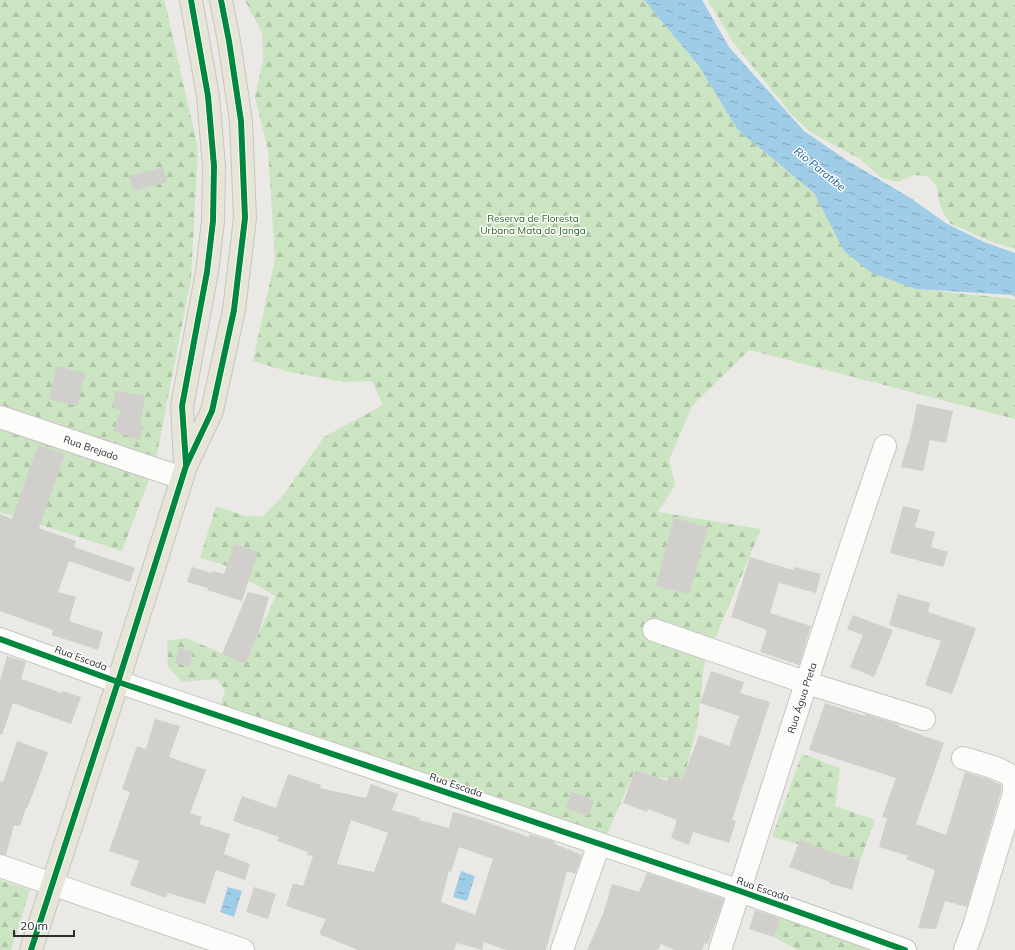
<svg xmlns="http://www.w3.org/2000/svg" width="1015" height="950" viewBox="0 0 1015 950" font-family="Mulish,sans-serif">
  <style>
    .forest { fill: url(#forest-firs) }
    .water { fill: url(#water-ripples) }
    .building { fill: #d0cfcb; fill-rule: evenodd }
    .lines { fill: none; stroke-linecap: round; stroke-linejoin: round }
    .minor-casing { stroke: #c6c5c4; stroke-width: 24 }
    .major-casing { stroke: #c6c5c4; stroke-width: 24 }
    .minor { stroke: #fcfcfb; stroke-width: 22 }
    .major { stroke: #e6e5d7; stroke-width: 22 }
    .cycleway-casing { stroke: #fff; stroke-width: 8 }
    .cycleway { stroke: #00873e; stroke-width: 6 }
    .labels { text-anchor: middle; dominant-baseline: central; stroke-width: 3; stroke-linejoin: round; paint-order: stroke }
    .park-label { font-size: 10px; fill: #286722; stroke: #fff }
    .street-label { font-size: 10px; fill: #2e2e2e; stroke: #fff }
    .water-label { font-size: 11px; font-style: italic; fill: #195d97; stroke: #fff }
  </style>
  <defs>
    <pattern id="forest-firs" width="22" height="20" patternUnits="userSpaceOnUse"><rect width="22" height="20" fill="#cbe4c1"/><path d="M5 1l3.5 6h-7zM16 11l3.5 6h-7z" fill="#afc4a6"/></pattern>
    <pattern id="water-ripples" width="26" height="14" patternUnits="userSpaceOnUse"><rect width="26" height="14" fill="#9fcce6"/><path d="M2 4q2-2 4 0t4 0M15 11q2-2 4 0t4 0" fill="none" stroke="#82a6bb"/></pattern>
  </defs>
  <rect width="100%" height="100%" fill="#ebe9e5"/>
  <!-- forest -->
  <path class="forest" d="M 0,0 L 164,0 L 168,15 L 198,149 L 191,279 L 155,464 L 122,551 L 0,512 Z
    M 245,0 L 644,0 L 699,66 L 737,129 L 814,193 L 844,251 L 916,289 L 1015,299 L 1015,419 L 749,350 L 692,406 L 669,460 L 675,485 L 658,512 L 761,529 L 704,665 L 697,728 L 683,780 L 659,778 L 635,770 L 603,843 L 264,730 L 239,710 L 219,711 L 225,690 L 217,679 L 182,682 L 168,667 L 167,641 L 186,638 L 245,663 L 276,596 L 249,581 L 246,575 L 224,565 L 200,558 L 216,506 L 245,516 L 262,517 L 282,497 L 324,437 L 383,405 L 372,381 L 344,382 L 289,372 L 253,361 L 275,259 L 268,150 L 255,97 L 263,60 L 262,33 Z
    M 708,0 L 1015,0 L 1015,249 L 990,241 L 951,224 L 944,214 L 939,202 L 937,187 L 928,176 L 914,175 L 898,182 L 882,178 L 860,159 L 810,132 L 792,115 L 733,42 Z
    M 802,754 L 840,768 L 835,806 L 875,820 L 860,861 L 772,837 Z
    M 0,880 L 30,890 L 11,950 L 0,950 Z
    M 780,917 L 876,950 L 798,950 L 774,937 Z"/>
  <!-- water -->
  <path class="water" d="M 644,0 L 702,0 L 729,47 L 804,131 L 848,161 L 912,199 L 947,224 L 984,242 L 1015,253 L 1015,297 L 1012,295 L 916,289 L 872,273 L 844,251 L 814,193 L 737,129 L 699,66 Z
    M 461,871 L 475,876 L 467,901 L 453,897 Z
    M 228,887 L 242,891 L 234,917 L 220,912 Z"/>
  <!-- building -->
  <path class="building" d="M 163,167 L 167,182 L 133,191 L 129,176 Z
    M 57,366 L 85,373 L 77,406 L 49,399 Z
    M 115,391 L 145,396 L 140,425 L 144,426 L 139,440 L 113,431 L 121,410 L 113,408 Z
    M 917,404 L 953,411 L 946,443 L 930,440 L 923,471 L 901,467 L 908,442 L 909,442 Z
    M 38,445 L 65,454 L 39,528 L 76,541 L 74,547 L 135,568 L 130,582 L 69,561 L 58,592 L 76,597 L 69,621 L 103,632 L 98,650 L 52,635 L 53,630 L 0,611 L 0,514 L 12,519 Z
    M 903,506 L 920,510 L 915,527 L 935,532 L 931,547 L 948,552 L 943,567 L 890,553 Z
    M 674,518 L 708,527 L 689,594 L 656,586 Z
    M 234,544 L 258,552 L 242,601 L 207,590 L 208,588 L 187,582 L 192,567 L 212,573 L 213,571 L 224,574 Z
    M 750,557 L 793,570 L 794,567 L 821,574 L 816,593 L 779,583 L 770,613 L 811,626 L 799,665 L 760,652 L 767,630 L 731,617 Z
    M 248,592 L 269,597 L 259,632 L 245,664 L 222,654 Z
    M 898,594 L 930,603 L 928,612 L 976,628 L 952,694 L 925,685 L 941,641 L 889,625 Z
    M 853,615 L 893,630 L 874,677 L 850,667 L 863,635 L 847,629 Z
    M 179,648 L 193,652 L 190,667 L 175,663 Z
    M 7,656 L 26,662 L 21,679 L 62,693 L 63,691 L 81,697 L 71,724 L 13,703 L 2,735 L 0,734 L 0,681 Z
    M 711,671 L 744,682 L 740,693 L 770,702 L 732,820 L 736,821 L 729,843 L 693,832 L 689,845 L 671,838 L 677,820 L 648,809 L 647,812 L 623,803 L 635,770 L 667,781 L 670,775 L 682,780 L 699,735 L 729,746 L 739,716 L 700,703 Z
    M 825,703 L 865,716 L 866,714 L 900,725 L 899,727 L 944,743 L 916,824 L 946,835 L 965,772 L 989,779 L 1001,785 L 1001,791 L 967,907 L 945,901 L 936,929 L 918,928 L 935,870 L 906,859 L 908,856 L 879,847 L 887,818 L 882,817 L 896,778 L 809,750 Z
    M 155,719 L 180,726 L 169,757 L 206,770 L 190,813 L 202,817 L 199,824 L 230,834 L 224,854 L 250,864 L 245,880 L 216,870 L 205,904 L 168,893 L 166,898 L 130,885 L 139,861 L 109,851 L 130,792 L 122,789 L 137,746 L 146,749 Z
    M 17,741 L 48,752 L 34,791 L 27,808 L 26,808 L 20,826 L 14,825 L 6,855 L 0,854 L 0,781 L 3,782 Z
    M 288,774 L 321,785 L 320,788 L 366,798 L 371,784 L 398,794 L 392,810 L 420,818 L 419,820 L 449,828 L 453,812 L 475,818 L 529,837 L 529,834 L 555,842 L 555,844 L 582,855 L 575,874 L 567,871 L 546,950 L 506,950 L 484,942 L 482,950 L 457,943 L 454,950 L 358,950 L 319,934 L 326,919 L 286,906 L 293,883 L 303,886 L 313,856 L 307,855 L 308,852 L 277,841 L 279,837 L 233,821 L 242,796 L 276,808 ZM 351,820 L 388,833 L 374,872 L 337,864 ZM 459,847 L 493,859 L 475,915 L 441,902 L 449,871 L 451,872 Z
    M 572,792 L 594,800 L 588,816 L 566,808 Z
    M 800,840 L 834,853 L 860,861 L 852,890 L 829,883 L 830,882 L 789,867 Z
    M 647,873 L 724,899 L 708,944 L 705,943 L 702,950 L 675,950 L 661,944 L 658,950 L 587,950 L 603,914 L 612,884 L 639,892 Z
    M 254,887 L 276,894 L 268,919 L 246,912 Z
    M 755,910 L 780,918 L 774,937 L 749,929 Z"/>
  <g class="lines">
    <!-- minor casing -->
    <g class="minor-casing">
      <path id="minor" d="M 0,417 L 182,478
        M 654,630 L 807,683 L 924,719
        M 0,639 L 118,682 L 740,891 L 905,950
        M 963,758 C 975,762 999,767 1009,775 C 1014,779 1014,787 1014,793 L 974,926 L 965,950
        M 0,866 L 243,950
        M 562,950 L 599,844
        M 720,950 C 775,782 827,613 885,446"/>
    </g>
    <!-- major casing -->
    <g class="major-casing">
      <path id="major" d="M 185,463 L 182,406 L 207,272 L 213,221 L 214,166 L 208,96 L 191,0
        M 31,950 L 118,682 L 186,466 L 212,411 L 234,310 L 245,218 L 241,121 L 229,41 L 221,0"/>
    </g>
    <!-- minor -->
    <use href="#minor" class="minor"/>
    <!-- major -->
    <use href="#major" class="major"/>
    <!-- cycleway casing -->
    <g class="cycleway-casing">
      <path id="cycleway" d="M 186,464 L 182,406 L 207,272 L 213,221 L 214,166 L 208,96 L 191,0
        M 0,639 L 118,682 L 740,891 L 905,950
        M 31,950 L 118,682 L 186,466 L 212,411 L 234,310 L 245,218 L 241,121 L 229,41 L 221,0"/>
    </g>
    <!-- cycleway -->
    <use href="#cycleway" class="cycleway"/>
  </g>
  <g class="labels">
    <!-- park labels -->
    <g class="park-label">
      <text x="533" y="218">Reserva de Floresta<tspan x="533" dy="12">Urbana Mata do Janga</tspan></text>
    </g>
    <!-- street labels -->
    <g class="street-label">
      <text transform="translate(91 448) rotate(19)">Rua Brejado</text>
      <text transform="translate(81 658) rotate(20)">Rua Escada</text>
      <text transform="translate(802 698) rotate(-72)">Rua Água Preta</text>
      <text transform="translate(456 785) rotate(19)">Rua Escada</text>
      <text transform="translate(763 889) rotate(19)">Rua Escada</text>
    </g>
    <!-- water labels -->
    <g class="water-label">
      <text transform="translate(820 169) rotate(39)">Rio Paratibe</text>
    </g>
  </g>
  <!-- scale -->
  <path d="M14 930v6h60v-6" fill="none" stroke="#2e2e2e" stroke-width="2"/>
  <text x="20" y="930" font-size="12" fill="#2e2e2e" stroke="#ffffff" stroke-width="3" paint-order="stroke">20 m</text>
</svg>
